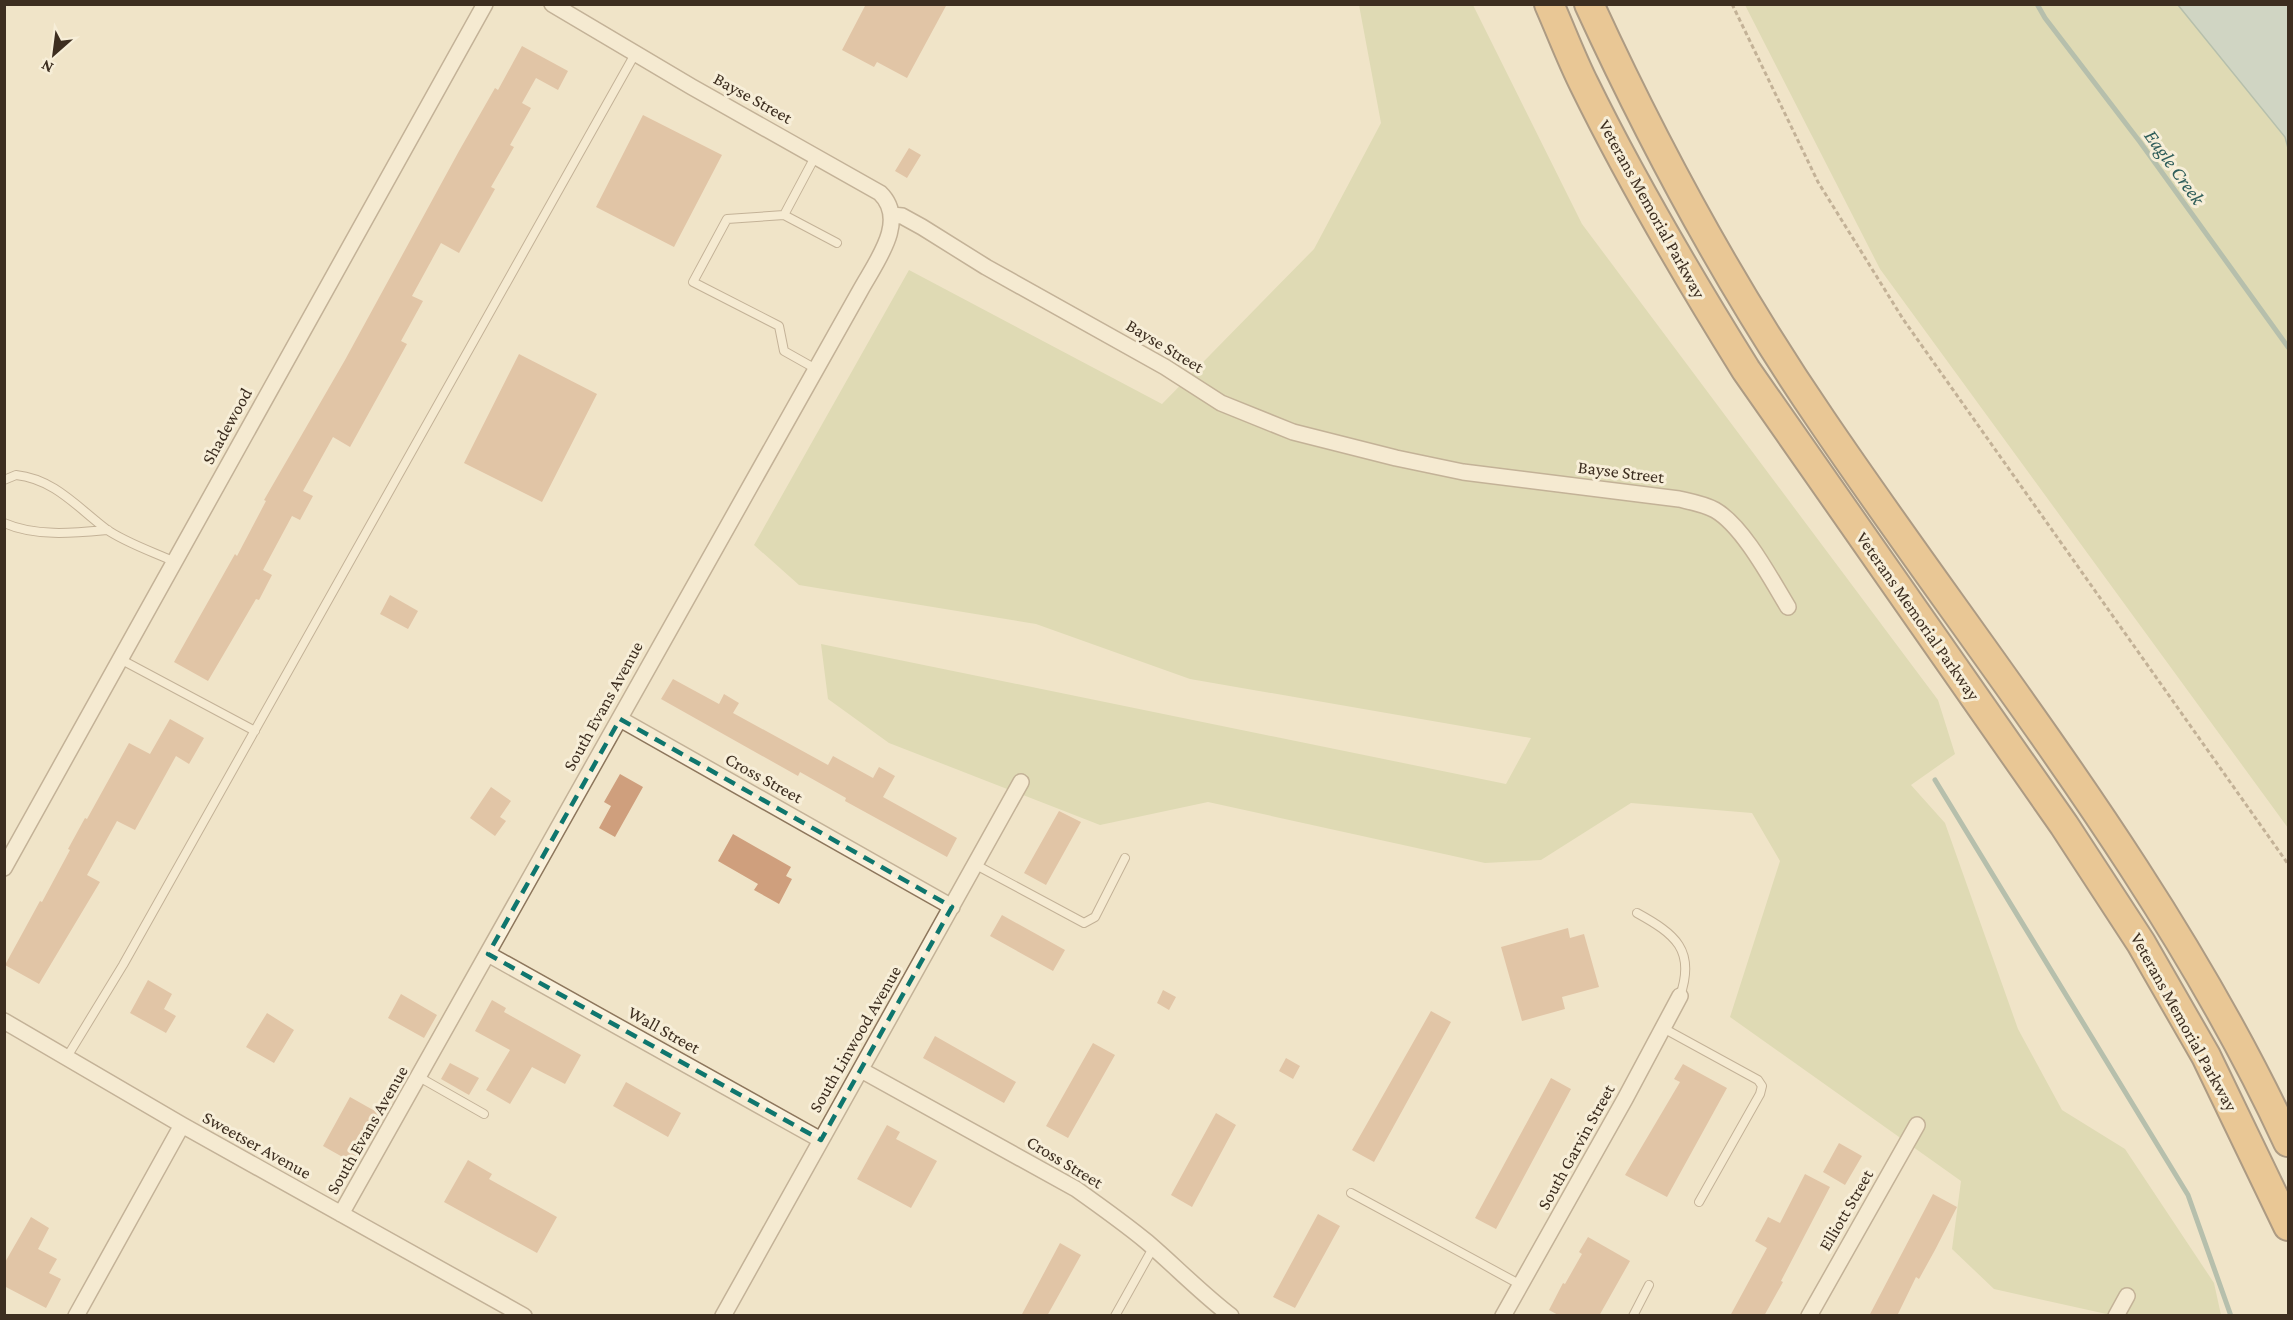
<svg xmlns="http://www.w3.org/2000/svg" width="2293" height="1320" viewBox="0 0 2293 1320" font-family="'Crimson Pro',serif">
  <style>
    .green { fill: #c9cf9b }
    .water { fill: #a9c4bc; stroke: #6f938a; stroke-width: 1.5 }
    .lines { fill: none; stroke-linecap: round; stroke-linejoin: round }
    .stream { stroke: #6f938a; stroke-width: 5 }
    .building { fill: #cf9f7d }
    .service-casing { stroke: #8d765c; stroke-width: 10 }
    .minor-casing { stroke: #8d765c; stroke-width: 18 }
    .motorway-casing { stroke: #5b4430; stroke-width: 32 }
    .path { stroke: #8d765c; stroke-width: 3; stroke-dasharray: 4.5 3; stroke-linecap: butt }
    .service { stroke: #faf1dc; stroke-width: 8 }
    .minor { stroke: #faf1dc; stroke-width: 15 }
    .motorway { stroke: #e0a458; stroke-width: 28 }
    .marked { fill: none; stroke: #0f766e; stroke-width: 4.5; stroke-dasharray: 12 8; stroke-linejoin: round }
    .labels { text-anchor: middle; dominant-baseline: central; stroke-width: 6; stroke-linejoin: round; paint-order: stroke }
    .street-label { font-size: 18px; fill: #3d2e20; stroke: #f7eed8 }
    .water-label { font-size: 20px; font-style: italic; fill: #2f5d5a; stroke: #f7eed8 }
  </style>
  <rect width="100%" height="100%" fill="#f0e4c8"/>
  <!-- green -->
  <path class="green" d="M 1359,5 L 1473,5 L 1582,224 L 1938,700 L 1955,754 L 1911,785 L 1945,823 L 2018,1029 L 2062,1110 L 2125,1149 L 2214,1283 L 2221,1315 L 2111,1315 L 1994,1289 L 1952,1249 L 1961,1181 L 1730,1017 L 1780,861 L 1752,813 L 1631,803 L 1541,860 L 1485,863 L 1208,802 L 1100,825 L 889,743 L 828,699 L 821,644 L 1506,784 L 1531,738 L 1190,679 L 1036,624 L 799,585 L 754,545 L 909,270 L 1162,404 L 1314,249 L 1381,123 Z
    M 1745,5 L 2178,5 L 2285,137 L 2288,148 L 2288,828 L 1880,269 Z"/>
  <!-- water -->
  <path class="water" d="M 2178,5 L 2288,5 L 2288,148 L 2285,137 Z"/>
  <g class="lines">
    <!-- stream -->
    <path class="stream" d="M 2037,4 L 2045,18 L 2140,142 L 2288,347
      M 1935,780 L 2188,1195 L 2231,1316"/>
  </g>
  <!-- building -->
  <path class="building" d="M 866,4 L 947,4 L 907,78 L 877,62 L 874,67 L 842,50 Z
    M 522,46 L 568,71 L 558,90 L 536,78 L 522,103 L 531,108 L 510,145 L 514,147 L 491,187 L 495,189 L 459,253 L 441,243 L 412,296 L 423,301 L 401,341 L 407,344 L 350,447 L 333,437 L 303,491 L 313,496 L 300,520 L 292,516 L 263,570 L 272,575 L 259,600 L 256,599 L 208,681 L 174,662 L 235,554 L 237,556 L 266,501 L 264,500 L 345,360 L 459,151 L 495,88 L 498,90 Z
    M 643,115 L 722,155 L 674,247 L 596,207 Z
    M 909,148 L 921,155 L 907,178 L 895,171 Z
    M 519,354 L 597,394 L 542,502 L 464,463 Z
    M 390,595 L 418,611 L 408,629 L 380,614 Z
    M 673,679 L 719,704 L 724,694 L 739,703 L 733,713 L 828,765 L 833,756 L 873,778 L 879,767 L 895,776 L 883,797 L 957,838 L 947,857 L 845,801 L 846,798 L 800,772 L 798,776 L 661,699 Z
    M 170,719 L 204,738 L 189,764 L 176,756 L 135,830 L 117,821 L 87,875 L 100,882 L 39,984 L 5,965 L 40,901 L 42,902 L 70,850 L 68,849 L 85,818 L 87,819 L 129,743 L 150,754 Z
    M 620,774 L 643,787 L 615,837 L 599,828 L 611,806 L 604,802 Z
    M 491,787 L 511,801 L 500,817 L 506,821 L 495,836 L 470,818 Z
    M 1059,811 L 1081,822 L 1046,885 L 1024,873 Z
    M 733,834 L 791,867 L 786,876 L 792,879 L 779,904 L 754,890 L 758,884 L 718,861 Z
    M 1002,915 L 1065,950 L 1053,971 L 990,936 Z
    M 1568,928 L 1570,938 L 1584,934 L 1599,987 L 1562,997 L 1565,1009 L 1522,1021 L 1501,947 Z
    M 148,980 L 172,994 L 164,1009 L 176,1016 L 166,1033 L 130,1013 Z
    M 1163,990 L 1176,997 L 1169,1010 L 1157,1003 Z
    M 401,994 L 437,1015 L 424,1038 L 388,1018 Z
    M 492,1000 L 506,1008 L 504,1012 L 581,1055 L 565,1084 L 532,1067 L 510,1104 L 486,1090 L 510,1050 L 475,1031 Z
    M 1431,1011 L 1451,1022 L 1374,1162 L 1352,1150 Z
    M 267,1013 L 294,1030 L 274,1063 L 246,1047 Z
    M 935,1036 L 1016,1082 L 1004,1103 L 923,1058 Z
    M 1093,1043 L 1115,1055 L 1068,1138 L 1046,1126 Z
    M 1286,1058 L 1300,1066 L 1293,1079 L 1279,1071 Z
    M 450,1063 L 479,1078 L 469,1095 L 441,1079 Z
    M 1683,1064 L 1727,1088 L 1667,1197 L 1625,1175 L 1680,1082 L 1674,1079 Z
    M 1551,1078 L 1571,1089 L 1496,1229 L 1475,1218 Z
    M 626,1082 L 681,1113 L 668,1137 L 613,1106 Z
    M 350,1097 L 382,1115 L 355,1164 L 323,1146 Z
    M 1216,1113 L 1236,1125 L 1192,1207 L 1171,1195 Z
    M 887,1125 L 900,1132 L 896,1139 L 937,1161 L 911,1208 L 857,1179 Z
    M 1839,1143 L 1862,1156 L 1845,1185 L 1823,1172 Z
    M 468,1160 L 492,1174 L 489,1179 L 557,1217 L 537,1253 L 444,1202 Z
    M 1805,1174 L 1830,1187 L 1781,1281 L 1783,1282 L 1764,1316 L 1730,1316 L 1767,1248 L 1755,1241 L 1768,1217 L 1780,1223 Z
    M 1933,1194 L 1957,1207 L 1935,1250 L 1919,1279 L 1916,1277 L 1897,1316 L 1869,1316 Z
    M 1318,1214 L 1340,1226 L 1295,1308 L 1273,1297 Z
    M 31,1217 L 49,1228 L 38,1249 L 57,1259 L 49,1273 L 61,1279 L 46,1308 L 4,1286 L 4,1264 Z
    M 1588,1237 L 1630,1261 L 1599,1316 L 1560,1316 L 1549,1310 L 1563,1283 L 1565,1284 L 1582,1254 L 1579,1252 Z
    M 1060,1243 L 1081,1255 L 1047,1316 L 1021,1316 Z"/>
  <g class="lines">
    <!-- service casing -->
    <g class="service-casing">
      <path id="service" d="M 816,155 L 784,215 L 727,219 L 693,282 L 779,326 L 784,351 L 816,369
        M 784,215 L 837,243
        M 4,480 L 16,475 C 54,479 77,507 106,529 C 124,542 153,552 173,561
        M 4,523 C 36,537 74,533 108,530
        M 120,659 L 255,731
        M 976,865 L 1084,923 L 1095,917 L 1125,858
        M 1637,913 C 1675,934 1696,950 1680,996
        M 1663,1028 L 1758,1080 L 1762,1086 L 1760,1094 L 1699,1202
        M 67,1057 L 123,965 L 635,54
        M 419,1077 L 484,1114
        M 1351,1193 L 1521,1285
        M 1115,1316 L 1153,1248
        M 1633,1316 L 1649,1285"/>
    </g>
    <!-- minor casing -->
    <g class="minor-casing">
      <path id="minor" d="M 892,215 L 902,216 L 922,227 L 986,267 L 1165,367 L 1221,403 L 1293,432 L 1396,458 L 1463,472 L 1679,499 C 1692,502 1704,504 1715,510 C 1743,526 1771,579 1788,607
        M 620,719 L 952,907
        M 4,868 L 485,4
        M 488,954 L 821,1140
        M 4,1021 L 182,1125 L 524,1316
        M 861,1070 L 1076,1189 C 1100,1206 1124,1223 1147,1242 C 1175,1266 1201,1293 1231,1316
        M 341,1214 L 860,291 C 875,263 909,221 880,193 L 692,87 L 552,4
        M 76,1316 L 182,1125
        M 723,1316 L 1021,782
        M 1503,1316 L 1625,1099 L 1680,996
        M 1809,1316 L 1917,1125
        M 2116,1316 L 2127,1296"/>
    </g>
    <!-- motorway casing -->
    <g class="motorway-casing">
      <path id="motorway" d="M 1549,4 C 1561,31 1571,58 1584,84 C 1632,182 1688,277 1746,370 L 2064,825 L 2141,943 L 2206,1056 L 2288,1226
        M 1589,4 C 1656,150 1731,288 1822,421 C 1982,657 2167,881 2288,1142"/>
    </g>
    <!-- path -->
    <path class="path" d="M 1732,4 L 1818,182 L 1903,319 L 2288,864"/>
    <!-- service -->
    <use href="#service" class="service"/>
    <!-- minor -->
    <use href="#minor" class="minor"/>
    <!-- motorway -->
    <use href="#motorway" class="motorway"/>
  </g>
  <!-- marked area -->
  <path d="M0 0H2293V1320H0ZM 620,719 L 952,907 L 821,1140 L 488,954 Z" fill="#f0e4c8" fill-opacity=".55" fill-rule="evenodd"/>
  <path class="marked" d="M 620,719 L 952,907 L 821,1140 L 488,954 Z"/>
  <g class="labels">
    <!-- street labels -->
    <g class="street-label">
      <text transform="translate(753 98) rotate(29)">Bayse Street</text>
      <text transform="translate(1652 209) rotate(61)">Veterans Memorial Parkway</text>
      <text transform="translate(1165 346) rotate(31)">Bayse Street</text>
      <text transform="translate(227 426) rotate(-61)">Shadewood</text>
      <text transform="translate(1621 472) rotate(7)">Bayse Street</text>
      <text transform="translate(1918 616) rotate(55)">Veterans Memorial Parkway</text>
      <text transform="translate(603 706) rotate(-61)">South Evans Avenue</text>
      <text transform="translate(764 778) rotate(29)">Cross Street</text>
      <text transform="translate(2184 1022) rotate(61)">Veterans Memorial Parkway</text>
      <text transform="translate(664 1030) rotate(29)">Wall Street</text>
      <text transform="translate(855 1039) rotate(-60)">South Linwood Avenue</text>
      <text transform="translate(367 1130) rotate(-60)">South Evans Avenue</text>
      <text transform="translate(257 1145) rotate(29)">Sweetser Avenue</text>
      <text transform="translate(1576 1147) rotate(-61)">South Garvin Street</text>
      <text transform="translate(1065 1162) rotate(31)">Cross Street</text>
      <text transform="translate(1846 1210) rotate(-60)">Elliott Street</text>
    </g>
    <!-- water labels -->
    <g class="water-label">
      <text transform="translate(2175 167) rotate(54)">Eagle Creek</text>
    </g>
  </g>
  <!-- border -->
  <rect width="2293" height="1320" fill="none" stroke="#3d2e20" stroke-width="12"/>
  <!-- north arrow -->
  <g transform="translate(54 54) rotate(208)" stroke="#f7eed8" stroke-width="4.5" paint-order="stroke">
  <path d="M0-4.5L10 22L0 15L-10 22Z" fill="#3d2e20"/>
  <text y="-9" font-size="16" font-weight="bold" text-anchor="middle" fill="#3d2e20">N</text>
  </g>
</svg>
